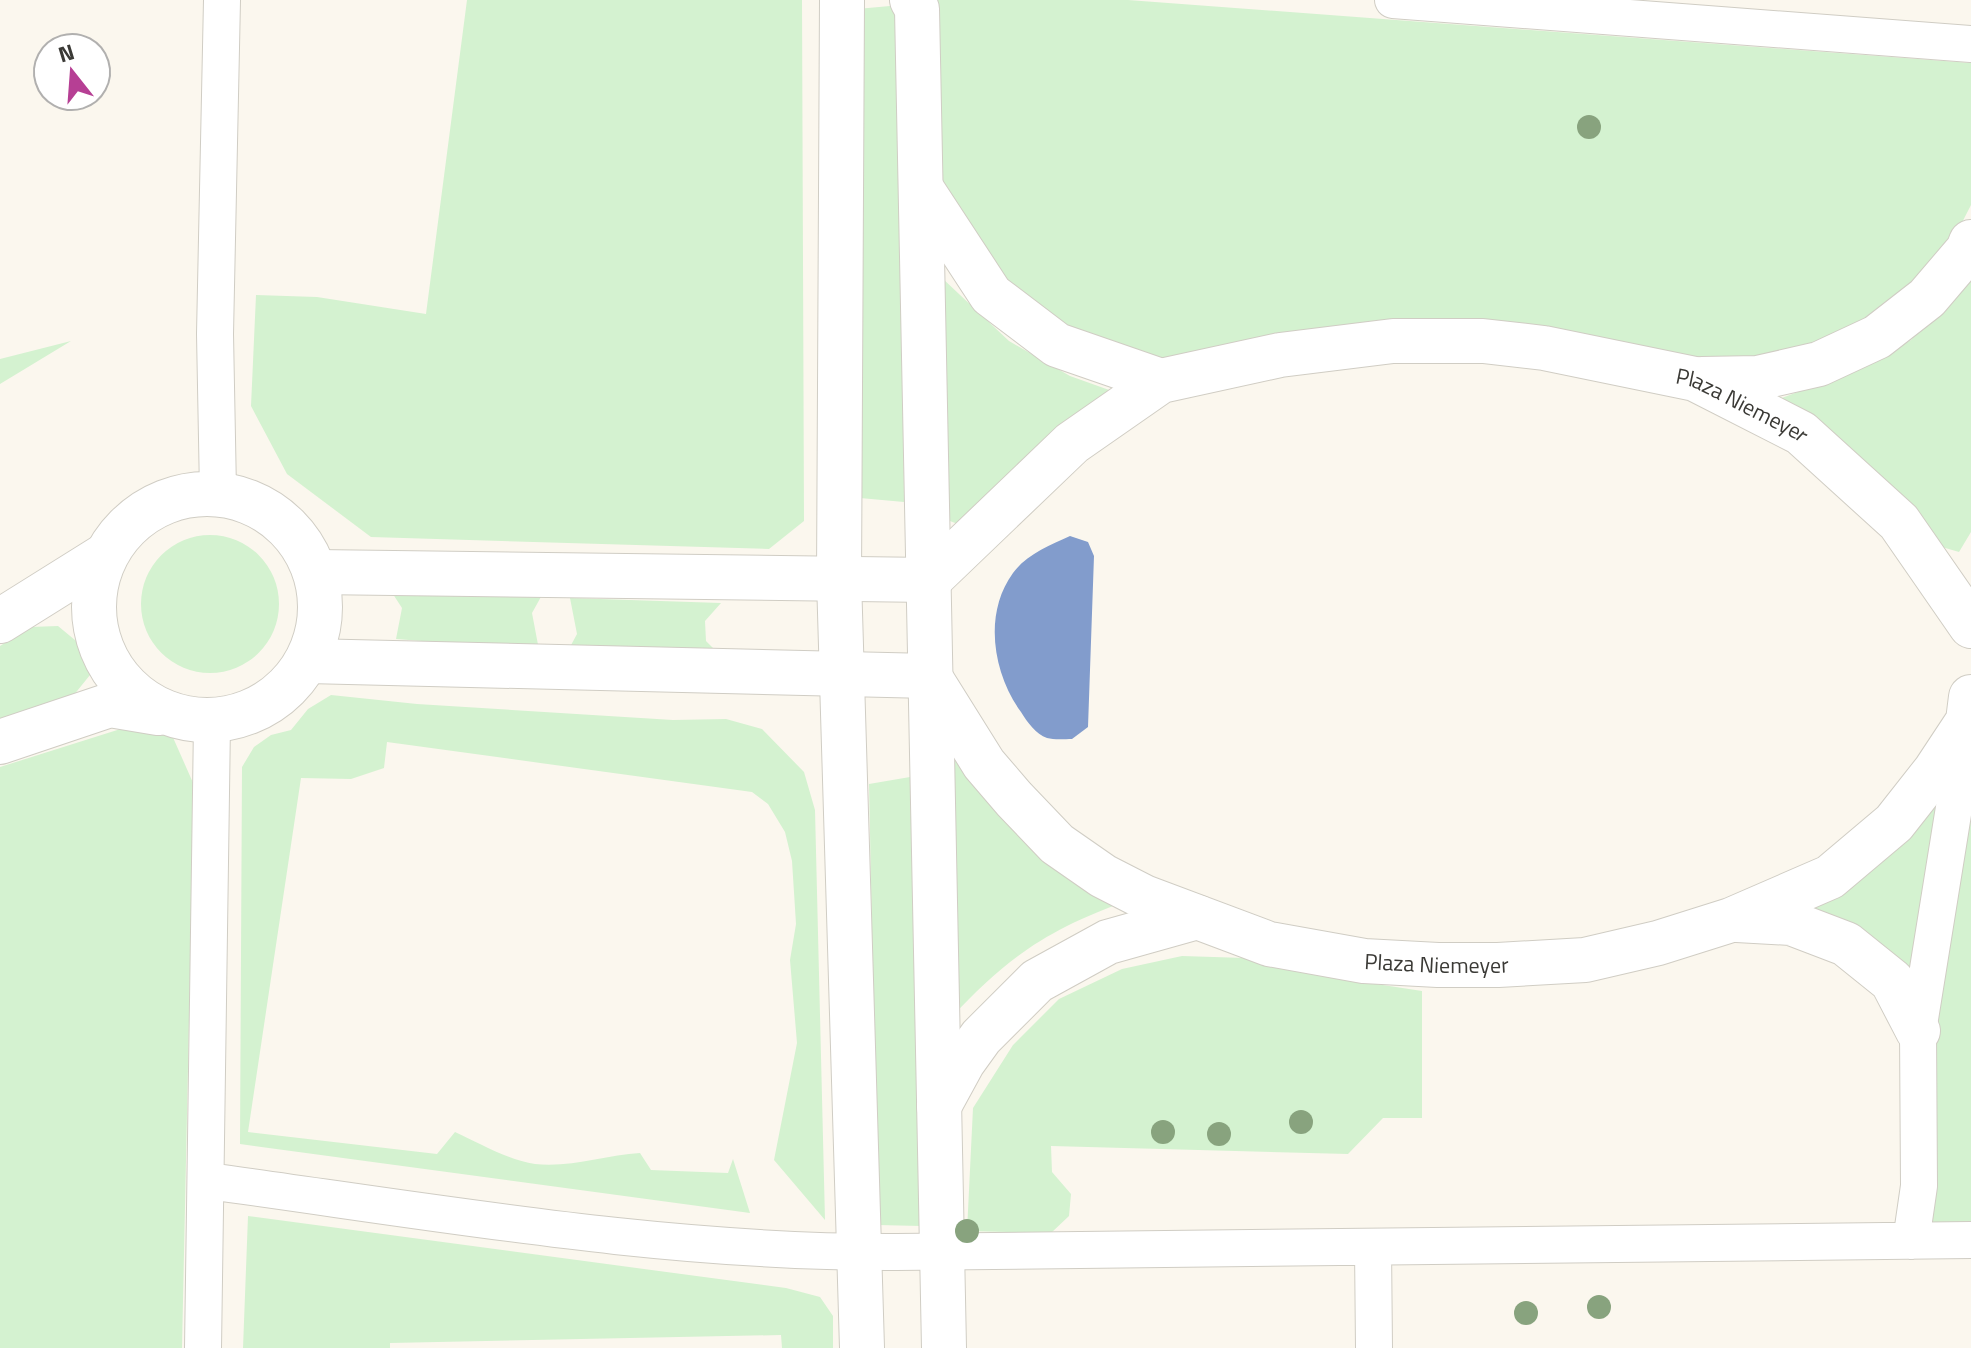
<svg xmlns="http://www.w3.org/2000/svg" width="1971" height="1348" viewBox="0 0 1971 1348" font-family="'Titillium Web',sans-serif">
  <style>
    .green { fill: #d4f2d0 }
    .water { fill: #829ccc }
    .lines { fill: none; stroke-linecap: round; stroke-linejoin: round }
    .minor-casing { stroke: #d0cdc4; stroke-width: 38 }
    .tertiary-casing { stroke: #d0cdc4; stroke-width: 46 }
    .minor { stroke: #fff; stroke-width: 36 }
    .tertiary { stroke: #fff; stroke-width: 44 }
    .tree { fill: #88a37e }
    .labels { text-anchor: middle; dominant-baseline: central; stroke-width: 6; stroke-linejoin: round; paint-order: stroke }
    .street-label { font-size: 22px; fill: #3b3a36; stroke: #fff }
  </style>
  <rect width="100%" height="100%" fill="#fbf7ee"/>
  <!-- green -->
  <path class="green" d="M 467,0 L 802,0 L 804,521 L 769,549 L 371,537 L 287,474 L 251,406 L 256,295 L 317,297 L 426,314 Z
    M 938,0 L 1128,0 L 1971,63 L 1971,205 L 1952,242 L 1919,290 L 1810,356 L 1666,360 L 1155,364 L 1049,324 L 965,240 L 941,175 L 935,43 Z
    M 901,5 L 904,502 L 860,498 L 857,9 Z
    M 1971,267 L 1971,532 L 1959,552 L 1942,547 L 1918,512 L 1871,466 L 1779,399 L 1859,369 L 1911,340 L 1963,281 Z
    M 942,278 L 1009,341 L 1070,376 L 1112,391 L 963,526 L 942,518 Z
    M 71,341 L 0,384 L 0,359 Z
    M141 604a69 69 0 1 1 138 0a69 69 0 1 1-138 0Z
    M 389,588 L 542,595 L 532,613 L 539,650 L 396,639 L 402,608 Z
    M 570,598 L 721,603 L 705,621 L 706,641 L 721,656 L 570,647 L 577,634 Z
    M 58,626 L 81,645 L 90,675 L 69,701 L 0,722 L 0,646 L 30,627 Z
    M 331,695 L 417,704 L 673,720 L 726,719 L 762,729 L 804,772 L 815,810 L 825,1220 L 774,1160 L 797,1043 L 790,960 L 796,924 L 792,861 L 785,832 L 768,804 L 752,792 L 387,742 L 384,768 L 351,779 L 301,778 L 248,1132 L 437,1154 L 455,1132 C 479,1143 508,1160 535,1164 C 570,1168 606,1155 640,1153 L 651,1170 L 728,1173 L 733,1159 L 750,1213 L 240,1144 L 242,767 L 254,747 L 271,735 L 291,730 L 308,709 Z
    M 1971,722 L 1971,1240 L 1911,1241 L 1918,1031 L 1790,923 Z
    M 130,726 L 171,733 L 194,785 L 182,1348 L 0,1348 L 0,767 Z
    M 956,759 L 1129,900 C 1049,929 1008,956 950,1019 L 949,761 Z
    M 910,777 L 921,1226 L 878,1225 L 869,784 Z
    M 1182,956 L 1245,958 L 1298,972 L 1422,991 L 1422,1118 L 1383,1118 L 1348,1154 L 1051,1146 L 1052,1172 L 1071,1194 L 1069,1216 L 1051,1233 L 967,1231 L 973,1108 L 1013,1045 L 1059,999 L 1122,969 Z
    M 248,1216 L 786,1288 L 820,1297 L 833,1316 L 833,1348 L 782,1348 L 781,1335 L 390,1343 L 390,1348 L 243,1348 Z"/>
  <!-- water -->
  <path class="water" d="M 1070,536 L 1088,542 L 1094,556 L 1088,727 L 1072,739 C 1065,739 1054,740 1047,738 C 1036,734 1027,722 1021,712 C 993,674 983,614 1013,573 C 1026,555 1050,545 1070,536 Z"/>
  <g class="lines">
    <!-- minor casing -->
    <g class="minor-casing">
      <path id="minor" d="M 1393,0 L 1971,44
        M 218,491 L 215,334 L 222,0
        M 208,1181 C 436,1212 664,1253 896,1252 L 1971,1240
        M 1911,1241 L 1919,1186 L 1918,1031 L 1967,727
        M 1373,1247 L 1374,1348
        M 203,1348 L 212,723"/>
    </g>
    <!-- tertiary casing -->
    <g class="tertiary-casing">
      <g id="tertiary">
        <path d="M 842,0 L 839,579 L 862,1348"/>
        <path d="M 912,0 L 917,9 L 944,1348"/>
        <path d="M 921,188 L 991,295 L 1057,345 L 1161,381"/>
        <path d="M 1702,379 L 1758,378 L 1819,364 L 1877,337 L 1927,298 L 1968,250 L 1971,242"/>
        <circle cx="207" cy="607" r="113"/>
        <path id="s1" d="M 316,572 L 929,580 L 1072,443 L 1161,381 L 1280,355 L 1393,341 L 1483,341 L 1544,348 L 1695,379 L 1801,433 L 1899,522 L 1971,626"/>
        <path d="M 0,621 L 104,556"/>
        <path id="s2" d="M 308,661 L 929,676 L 984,764 L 1014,799 L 1057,844 L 1103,876 L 1144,897 L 1269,944 L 1364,961 L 1438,965 L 1498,965 L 1585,960 L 1658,943 L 1731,920 L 1830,877 L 1894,823 L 1935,771 L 1968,721 L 1971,697"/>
        <path d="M 0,742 L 110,705 L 158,713"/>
        <path d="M 1737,920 L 1791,923 L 1846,944 L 1892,981 L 1918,1031"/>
        <path d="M 939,1106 L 963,1062 L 981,1037 L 1037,981 L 1108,942 L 1197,917"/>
      </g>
    </g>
    <!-- minor -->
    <use href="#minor" class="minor"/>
    <!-- tertiary -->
    <use href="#tertiary" class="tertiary"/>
  </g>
  <!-- trees -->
  <g class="tree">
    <circle cx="1589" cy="127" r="12"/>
    <circle cx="1301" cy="1122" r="12"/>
    <circle cx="1163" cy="1132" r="12"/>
    <circle cx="1219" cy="1134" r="12"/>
    <circle cx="967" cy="1231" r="12"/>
    <circle cx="1599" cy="1307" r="12"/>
    <circle cx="1526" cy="1313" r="12"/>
  </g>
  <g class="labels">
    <!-- street labels -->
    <g class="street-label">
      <text stroke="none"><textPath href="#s1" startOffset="1514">Plaza Niemeyer</textPath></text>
      <text stroke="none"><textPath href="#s2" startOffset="1238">Plaza Niemeyer</textPath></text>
    </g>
  </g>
  <!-- north arrow -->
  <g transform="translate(72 72) rotate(343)"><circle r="38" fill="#ffffff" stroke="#b1b0af" stroke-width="2"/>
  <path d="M0-6L14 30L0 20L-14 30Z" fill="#b63f94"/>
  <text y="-12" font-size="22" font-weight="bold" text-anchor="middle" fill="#3b3a36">N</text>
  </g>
</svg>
